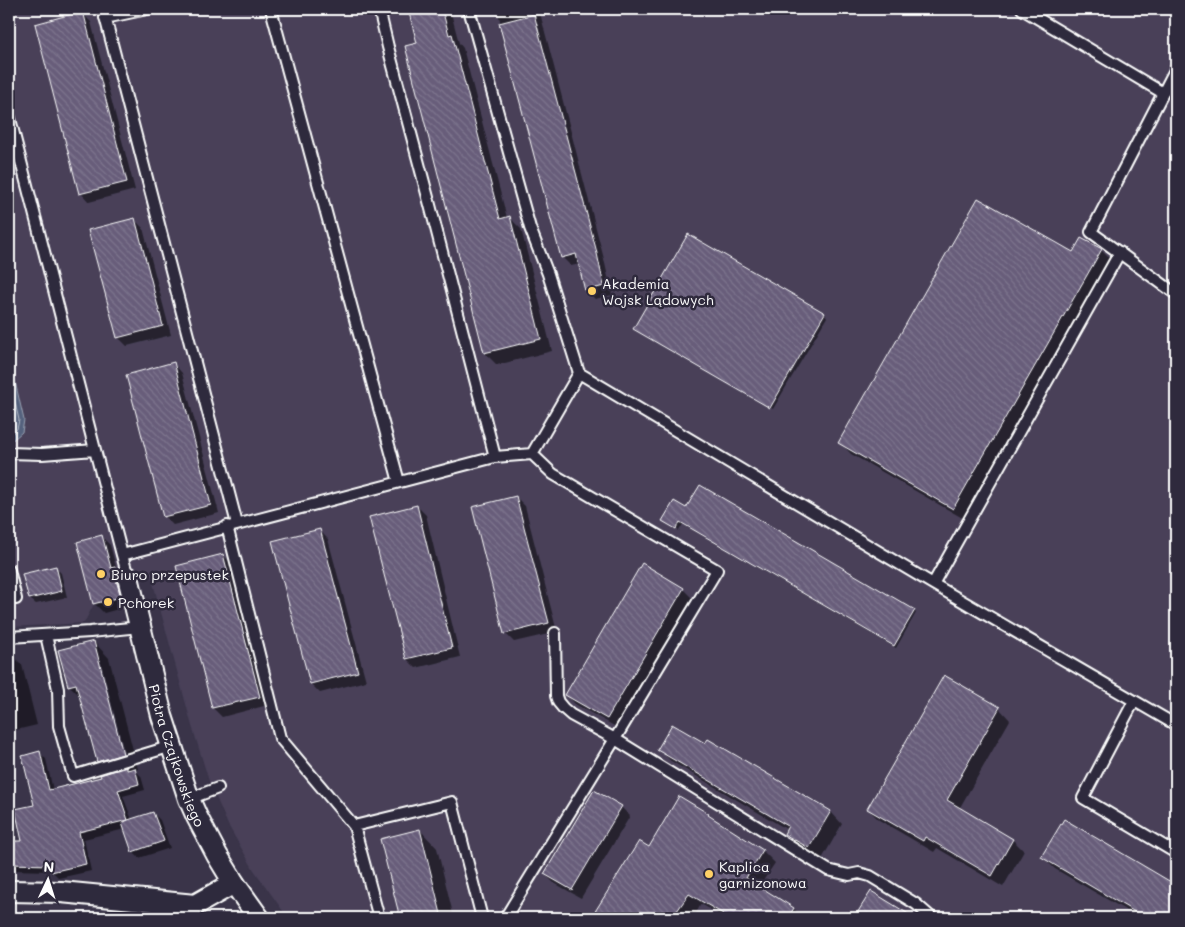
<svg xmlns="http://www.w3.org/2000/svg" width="1185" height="927" viewBox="0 0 1185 927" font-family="Mali,sans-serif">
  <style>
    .built { fill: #484058 }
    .water { fill: #55627e; stroke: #99a1b2 }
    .shadow { fill: #0007; fill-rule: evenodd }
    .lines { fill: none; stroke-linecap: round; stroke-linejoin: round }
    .shore { stroke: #bbc0cb; stroke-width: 1 }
    .building { fill: url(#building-back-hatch); stroke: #fff }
    .service-casing { stroke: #fff; stroke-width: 14 }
    .minor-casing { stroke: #fff; stroke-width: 24 }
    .service { stroke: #2f2a3d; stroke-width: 10 }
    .minor { stroke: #2f2a3d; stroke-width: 20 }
    .poi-dot { fill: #ffd166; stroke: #2f2a3d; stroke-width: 2 }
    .labels { text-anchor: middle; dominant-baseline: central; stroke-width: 5; stroke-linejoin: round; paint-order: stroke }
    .poi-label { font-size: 14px; fill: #fff; stroke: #2f2a3d; text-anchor: start }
    .street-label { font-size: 14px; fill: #fff; stroke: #2f2a3d }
  </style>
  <defs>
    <pattern id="building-back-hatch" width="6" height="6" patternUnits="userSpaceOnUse" patternTransform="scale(1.25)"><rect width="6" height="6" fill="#675d7a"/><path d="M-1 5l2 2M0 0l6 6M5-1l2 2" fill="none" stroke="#7e758e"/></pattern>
  </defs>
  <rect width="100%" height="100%" fill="#3a3449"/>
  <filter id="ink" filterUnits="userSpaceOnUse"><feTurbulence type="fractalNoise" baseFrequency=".02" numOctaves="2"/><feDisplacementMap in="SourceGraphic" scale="10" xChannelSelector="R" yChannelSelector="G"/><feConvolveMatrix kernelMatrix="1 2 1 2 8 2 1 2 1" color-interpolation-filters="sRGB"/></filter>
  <g filter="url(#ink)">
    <!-- built -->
    <path class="built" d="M 9,9 L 1176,9 L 1176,918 L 288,918 L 254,870 L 228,825 L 209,781 L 192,726 L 150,572 L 119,580 L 123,597 L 94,604 L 84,623 L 9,627 Z"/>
    <!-- water -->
    <path class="water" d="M 9,356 L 24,420 L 22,432 L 14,439 L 9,441 Z"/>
    <!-- shadow -->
    <path class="shadow" d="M 410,9 L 450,9 L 459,43 L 463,48 L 507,218 L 509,217 L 521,229 L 552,351 L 497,365 L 485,353 L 406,47 L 419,44 Z
      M 497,9 L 539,9 L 604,259 L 612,295 L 595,299 L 586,290 L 580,264 L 571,266 L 562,257 Z
      M 82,13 L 91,22 L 135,190 L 89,202 L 81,193 Z
      M 134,219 L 143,228 L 171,335 L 127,346 L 118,337 Z
      M 689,235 L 825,314 L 827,317 L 773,409 L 637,331 Z
      M 1101,250 L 1113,262 L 966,520 L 851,454 L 840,442 L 1074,254 Z
      M 174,364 L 182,373 L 219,513 L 173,525 L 164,516 Z
      M 516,497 L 525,506 L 557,632 L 514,642 L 505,633 Z
      M 417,506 L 426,515 L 460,657 L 416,668 L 407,659 L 371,518 Z
      M 687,510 L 914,611 L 916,613 L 896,648 L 683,524 L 679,531 L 666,523 Z
      M 319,530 L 328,539 L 366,681 L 320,693 L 311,684 Z
      M 102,537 L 110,545 L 117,571 L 124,577 L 129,606 L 104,613 L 95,604 L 78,543 Z
      M 223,555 L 232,564 L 268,705 L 222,717 L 213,708 L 177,567 Z
      M 55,567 L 61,573 L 67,597 L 36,604 L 30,599 Z
      M 683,589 L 692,598 L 616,727 L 575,704 L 567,695 Z
      M 94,642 L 109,658 L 138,769 L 135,770 L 141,776 L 145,790 L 123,796 L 132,820 L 153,813 L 160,820 L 170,848 L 139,858 L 133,852 L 125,829 L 84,839 L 91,871 L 59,878 L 52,871 L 9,870 L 9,842 L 24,842 L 36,806 L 39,753 L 46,759 L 53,790 L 102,778 L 110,773 L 98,761 L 81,697 L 69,685 ZM 97,659 L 100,659 L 126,759 L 124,760 Z
      M 9,652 L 22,665 L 37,725 L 12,731 L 9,728 Z
      M 999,708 L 1010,720 L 959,809 L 1013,840 L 1024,851 L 1003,887 L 937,848 L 934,852 L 879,820 L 868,809 Z
      M 709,741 L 831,812 L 842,824 L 822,859 L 797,845 L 786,833 L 788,830 L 671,761 L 659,749 L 706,745 Z
      M 621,807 L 630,816 L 581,898 L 554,883 L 545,874 Z
      M 708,815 L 712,819 L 763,851 L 775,863 L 759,887 L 794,909 L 803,918 L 725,918 L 701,904 L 694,917 L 692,916 L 691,918 L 593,918 L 640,843 L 649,848 Z
      M 1064,821 L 1176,886 L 1176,918 L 1139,918 L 1055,869 L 1043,857 Z
      M 420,830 L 437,848 L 454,918 L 401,918 L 382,840 Z
      M 871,892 L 905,914 L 910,918 L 855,918 Z
      M 68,914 L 76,914 L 80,918 L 9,918 L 9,916 L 66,917 Z"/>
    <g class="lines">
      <!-- shore -->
      <path class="shore" d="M 9,377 L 19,420 L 17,429 L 9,436"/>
    </g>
    <!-- building -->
    <path class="building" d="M 408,9 L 442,9 L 449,35 L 452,34 L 500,219 L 510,216 L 541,339 L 484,353 L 405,46 L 417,43 Z
      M 83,11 L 127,182 L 79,194 L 35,24 Z
      M 534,14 L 596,249 L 604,286 L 585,291 L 576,254 L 561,258 L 499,23 Z
      M 978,198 L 1073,252 L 1081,238 L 1102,249 L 953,509 L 838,443 Z
      M 135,218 L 163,326 L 117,338 L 88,230 Z
      M 688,234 L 825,313 L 770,408 L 633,329 Z
      M 174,362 L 211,505 L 163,517 L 126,375 Z
      M 700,485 L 915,610 L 894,646 L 680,522 L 676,529 L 662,521 L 674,501 L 686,508 Z
      M 516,496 L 549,623 L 504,634 L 472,507 Z
      M 417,505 L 452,648 L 406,659 L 369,517 Z
      M 320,529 L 358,672 L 310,684 L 272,541 Z
      M 102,535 L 111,568 L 115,567 L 117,574 L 116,580 L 121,597 L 93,604 L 77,542 Z
      M 223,554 L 260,697 L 212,708 L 176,566 Z
      M 642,563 L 684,588 L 607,719 L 565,695 Z
      M 56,566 L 62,591 L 29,599 L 22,574 Z
      M 94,641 L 123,754 L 97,762 L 76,684 L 68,686 L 58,650 Z
      M 944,675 L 1000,707 L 947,800 L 1013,839 L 992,876 L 925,837 L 923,841 L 867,809 Z
      M 672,724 L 705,743 L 708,739 L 831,811 L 809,848 L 784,834 L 788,826 L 657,750 Z
      M 40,751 L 49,790 L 101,777 L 100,775 L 127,767 L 127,770 L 135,768 L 139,784 L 118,790 L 128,820 L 153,812 L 164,841 L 132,852 L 122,823 L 128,820 L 79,832 L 86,864 L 51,872 L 50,865 L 9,864 L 9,841 L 22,841 L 15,809 L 34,805 L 22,756 Z
      M 594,790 L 622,806 L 572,890 L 544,874 Z
      M 679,796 L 709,814 L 708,815 L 763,850 L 746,878 L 794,908 L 788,918 L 730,918 L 689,894 L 672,918 L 591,918 L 639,841 L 649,847 Z
      M 1064,819 L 1176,885 L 1176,918 L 1145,918 L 1041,857 Z
      M 420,829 L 442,918 L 400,918 L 380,839 Z
      M 871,891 L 915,918 L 854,918 Z"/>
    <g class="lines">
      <!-- service casing -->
      <g class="service-casing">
        <path id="service" d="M 103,9 L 237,524
          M 271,9 L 399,482
          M 379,9 L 388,47 L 430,205 L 495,457
          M 469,9 L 530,228 L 548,274 L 579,373
          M 1022,9 L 1163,93
          M 105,18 L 147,9
          M 1176,68 L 1091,232 L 1176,294
          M 9,115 L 122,555
          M 9,453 L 42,454 L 95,450
          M 227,526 L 280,738 L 354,826 L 379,918
          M 9,570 L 16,599
          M 128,577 L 122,555 L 495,457 L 532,454 L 579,373 L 933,584 L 1176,725
          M 933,584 L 1120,252
          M 555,633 L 556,696 L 558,702 L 563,708 L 571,715 L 615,739 L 828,870 L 849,875 L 859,873 L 870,876 L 916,904 L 932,918
          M 46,635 L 58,689 L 59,726 L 73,776 L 172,746
          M 9,637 L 90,632 L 140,627
          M 1134,701 L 1083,798 L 1176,853
          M 189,799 L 218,788
          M 354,826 L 452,802 L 482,918
          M 505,918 L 615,739 L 717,570 L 553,474 L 532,454"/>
      </g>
      <!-- minor casing -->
      <g class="minor-casing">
        <g id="minor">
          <path id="s1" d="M 128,577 L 162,716 L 189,799 L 197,817 L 217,855 L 234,883 L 259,918"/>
          <path d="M 9,891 L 61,892 L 195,905 L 234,883"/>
        </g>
      </g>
      <!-- service -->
      <use href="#service" class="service"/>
      <!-- minor -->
      <use href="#minor" class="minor"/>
    </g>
  </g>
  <!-- markers -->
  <g class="poi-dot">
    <circle cx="592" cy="291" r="5"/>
    <circle cx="101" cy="574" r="5"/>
    <circle cx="108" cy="602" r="5"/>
    <circle cx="709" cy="874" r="5"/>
  </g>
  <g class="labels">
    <!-- poi labels -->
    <g class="poi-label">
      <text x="602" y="283">Akademia<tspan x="602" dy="16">Wojsk Lądowych</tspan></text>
      <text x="111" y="574">Biuro przepustek</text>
      <text x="118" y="602">Pchorek</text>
      <text x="719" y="866">Kaplica<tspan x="719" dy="16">garnizonowa</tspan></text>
    </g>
    <!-- street labels -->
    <g class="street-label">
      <text stroke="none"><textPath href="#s1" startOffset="185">Piotra Czajkowskiego</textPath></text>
    </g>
  </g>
  <!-- margin -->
  <rect width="1185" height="927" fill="none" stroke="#2f2a3d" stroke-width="30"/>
  <rect x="15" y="15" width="1155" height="897" fill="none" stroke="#fff" stroke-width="2" filter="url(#ink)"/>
  <!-- north arrow -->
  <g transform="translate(48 880) rotate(4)" stroke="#2f2a3d" stroke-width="4" paint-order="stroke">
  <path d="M0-4L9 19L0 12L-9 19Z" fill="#ffffff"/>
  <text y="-8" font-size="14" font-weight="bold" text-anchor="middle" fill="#ffffff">N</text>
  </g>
</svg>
